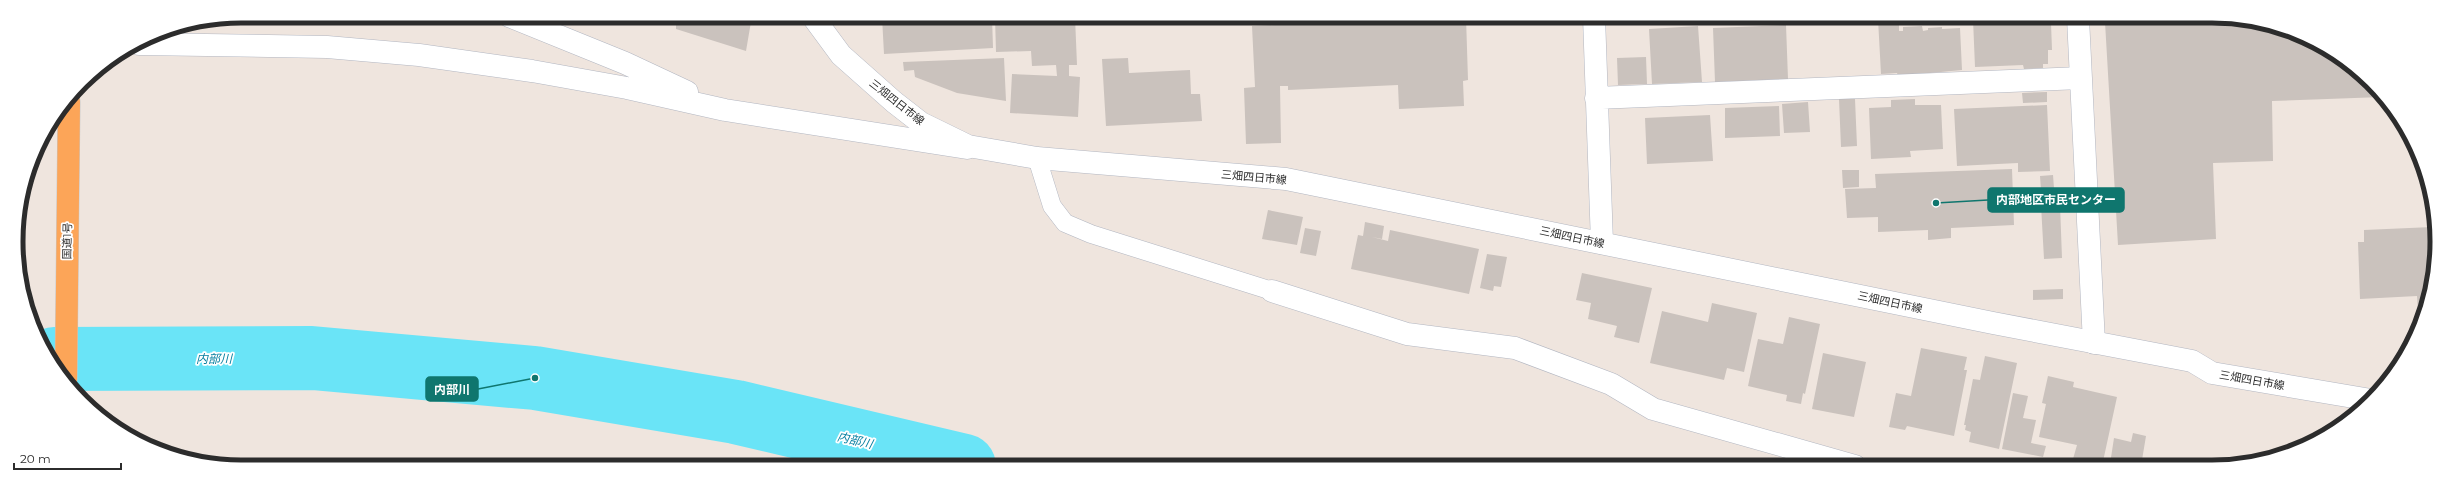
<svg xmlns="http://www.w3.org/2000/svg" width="2453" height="483" viewBox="0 0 2453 483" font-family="Montserrat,'Noto Sans JP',sans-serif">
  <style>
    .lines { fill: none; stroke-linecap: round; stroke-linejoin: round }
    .river { stroke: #6ae4f7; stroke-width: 64 }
    .building { fill: #cac2bd }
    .service-casing { stroke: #b2b6c1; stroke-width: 19 }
    .minor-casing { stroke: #b2b6c1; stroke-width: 23 }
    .secondary-casing { stroke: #b2b6c1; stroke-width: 23 }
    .trunk-casing { stroke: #c8c8c8; stroke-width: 23 }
    .service { stroke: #fff; stroke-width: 18 }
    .minor { stroke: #fff; stroke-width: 22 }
    .secondary { stroke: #fff; stroke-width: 22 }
    .trunk { stroke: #fca558; stroke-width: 22 }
    .labels { text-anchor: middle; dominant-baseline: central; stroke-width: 3.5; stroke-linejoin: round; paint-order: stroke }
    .street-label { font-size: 11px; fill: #2c2c2c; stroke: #fff }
    .water-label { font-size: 12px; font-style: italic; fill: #057fa0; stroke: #fff }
    .rim { fill: none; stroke: #2c2c2c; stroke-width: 5 }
    .leader { fill: none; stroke: #0f766e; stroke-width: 1.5 }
    .callout-dot { fill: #0f766e; stroke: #fff; stroke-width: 1.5 }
    .callout { fill: #0f766e; stroke: #0f766e; stroke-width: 1.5 }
    .callout-label { font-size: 12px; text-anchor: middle; font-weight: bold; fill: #fff }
  </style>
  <rect width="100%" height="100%" fill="#efe5de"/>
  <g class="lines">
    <!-- river -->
    <path class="river" d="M 54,359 L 312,358 L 535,378 L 736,412 L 964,466"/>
  </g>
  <!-- building -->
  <path class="building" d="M 676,16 L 752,16 L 746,51 L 676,29 Z
    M 882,17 L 992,17 L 993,48 L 884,54 Z
    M 995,17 L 1075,17 L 1077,65 L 1069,65 L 1069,76 L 1080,77 L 1078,117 L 1010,113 L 1012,74 L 1057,76 L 1056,65 L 1032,66 L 1031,51 L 996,52 Z
    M 1093,17 L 1160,17 L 1160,19 L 1094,22 Z
    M 1165,17 L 1235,17 L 1235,18 L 1165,23 Z
    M 1444,17 L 1466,17 L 1468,80 L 1463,81 L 1464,106 L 1399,109 L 1398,85 L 1288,90 L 1288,86 L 1280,86 L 1281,143 L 1246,144 L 1244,88 L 1255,87 L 1252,26 Z
    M 1895,18 L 1895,23 L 1899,23 L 1899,31 L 1903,31 L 1903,27 L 1922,26 L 1923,31 L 1928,30 L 1928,28 L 1942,27 L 1942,29 L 1960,28 L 1962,70 L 1898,76 L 1897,73 L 1881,74 L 1878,19 Z
    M 2035,18 L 2037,23 L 2051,23 L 2052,50 L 2048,50 L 2048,64 L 2043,64 L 2043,68 L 2024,69 L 2023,65 L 1975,67 L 1973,19 Z
    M 2100,18 L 2241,18 L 2324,46 L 2382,97 L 2272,101 L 2273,161 L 2213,163 L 2216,239 L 2118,245 L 2105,22 L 2100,22 Z
    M 1786,25 L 1788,79 L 1715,82 L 1713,28 Z
    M 1698,26 L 1702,82 L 1652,84 L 1649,29 Z
    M 1646,57 L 1647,84 L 1618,85 L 1617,58 Z
    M 1004,58 L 1006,101 L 957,93 L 915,77 L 914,70 L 904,71 L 903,62 Z
    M 1128,58 L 1129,73 L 1190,70 L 1191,94 L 1200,94 L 1202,121 L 1106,126 L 1102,59 Z
    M 2047,92 L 2047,102 L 2023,103 L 2022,93 Z
    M 1839,99 L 1855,99 L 1857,146 L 1841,147 Z
    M 1915,99 L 1915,105 L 1941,105 L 1943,149 L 1910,151 L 1911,157 L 1871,159 L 1869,108 L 1891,107 L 1891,100 Z
    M 1808,102 L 1810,132 L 1784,133 L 1782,104 Z
    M 2047,105 L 2050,171 L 2018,172 L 2018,163 L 1957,166 L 1954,109 Z
    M 1779,106 L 1780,136 L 1725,138 L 1725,108 Z
    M 1710,115 L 1713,161 L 1647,164 L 1645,118 Z
    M 2012,169 L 2014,225 L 1951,228 L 1951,238 L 1928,240 L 1928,230 L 1878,232 L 1878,217 L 1847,218 L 1845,189 L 1876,188 L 1875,174 Z
    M 1842,170 L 1859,170 L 1859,187 L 1843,188 Z
    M 2053,175 L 2055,202 L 2042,204 L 2040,176 Z
    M 2041,205 L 2060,205 L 2062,258 L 2044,259 Z
    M 1268,210 L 1303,217 L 1297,245 L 1262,239 Z
    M 1365,222 L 1384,226 L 1382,239 L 1372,237 L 1388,241 L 1390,230 L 1479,249 L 1469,294 L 1351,269 L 1358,235 L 1363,236 Z
    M 2432,227 L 2435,271 L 2423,312 L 2418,312 L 2417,296 L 2360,299 L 2358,242 L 2364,242 L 2364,230 Z
    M 1305,228 L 1321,231 L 1316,256 L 1300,253 Z
    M 1487,254 L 1507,257 L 1501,287 L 1494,286 L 1493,291 L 1480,288 Z
    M 1582,273 L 1652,288 L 1639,343 L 1614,337 L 1617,326 L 1588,319 L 1591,303 L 1576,300 Z
    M 2063,289 L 2063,299 L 2033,300 L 2033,290 Z
    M 1712,303 L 1757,313 L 1744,372 L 1727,368 L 1724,380 L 1650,363 L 1662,311 L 1708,322 Z
    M 1789,317 L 1820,324 L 1805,394 L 1803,393 L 1801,404 L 1786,401 L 1787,395 L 1748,386 L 1758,339 L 1783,344 Z
    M 1921,348 L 1967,357 L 1964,370 L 1967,370 L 1954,436 L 1907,426 L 1905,430 L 1889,427 L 1896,393 L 1911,396 Z
    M 1823,353 L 1866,362 L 1854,417 L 1812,409 Z
    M 1985,356 L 2017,363 L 1999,449 L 1969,442 L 1971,432 L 1965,430 L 1966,425 L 1964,425 L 1973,379 L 1980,380 Z
    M 2048,376 L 2074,382 L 2073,387 L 2117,397 L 2102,466 L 2073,459 L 2077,445 L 2039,437 L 2046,404 L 2042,403 Z
    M 2013,393 L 2028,396 L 2023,418 L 2036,420 L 2031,443 L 2046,446 L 2043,457 L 2002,449 Z
    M 2133,433 L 2146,436 L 2141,466 L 2110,464 L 2114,438 L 2131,442 Z"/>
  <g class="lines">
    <!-- service casing -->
    <g class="service-casing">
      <path id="service" d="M 1037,158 L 1052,206 L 1065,223 L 1091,234 L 1272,291"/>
    </g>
    <!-- minor casing -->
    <g class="minor-casing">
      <path id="minor" d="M 509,16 L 625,63 L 687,92
        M 1594,17 L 1602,243
        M 2078,18 L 2094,343
        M 139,44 L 327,47 L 419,55 L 532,71 L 627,88 L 725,110 L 967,148
        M 1596,98 L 2081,78
        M 1272,291 L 1407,334 L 1515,348 L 1611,384 L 1653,409 L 1855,466"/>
    </g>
    <!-- secondary casing -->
    <g class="secondary-casing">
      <path id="secondary" d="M 813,17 L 841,55 L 894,102 L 921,123 L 968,146 L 1037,158 L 1286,179 L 1993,323 L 2192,361 L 2212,373 L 2371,400"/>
    </g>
    <!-- trunk casing -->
    <g class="trunk-casing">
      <path id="trunk" d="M 66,379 L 69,102"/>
    </g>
    <!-- service -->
    <use href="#service" class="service"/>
    <!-- minor -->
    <use href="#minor" class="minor"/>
    <!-- secondary -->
    <use href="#secondary" class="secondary"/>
    <!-- trunk -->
    <use href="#trunk" class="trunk"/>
  </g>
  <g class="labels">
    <!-- street labels -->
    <g class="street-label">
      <text transform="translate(897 102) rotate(38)">三畑四日市線</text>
      <text transform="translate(1254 177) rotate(5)">三畑四日市線</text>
      <text transform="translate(1572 237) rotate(12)">三畑四日市線</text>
      <text transform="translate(67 241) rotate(-89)">国道1号</text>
      <text transform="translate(1890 302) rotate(12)">三畑四日市線</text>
      <text transform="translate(2252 380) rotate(10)">三畑四日市線</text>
    </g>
    <!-- water labels -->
    <g class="water-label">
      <text x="214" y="358">内部川</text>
      <text transform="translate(855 440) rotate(13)">内部川</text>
    </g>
  </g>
  <!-- crop -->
  <path d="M0 0H2453V483H0ZM241 23H2212A218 218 0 0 1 2430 241V242A218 218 0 0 1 2212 460H241A218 218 0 0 1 23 242V241A218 218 0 0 1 241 23Z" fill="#fff" fill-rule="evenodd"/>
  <path class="rim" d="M241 23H2212A218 218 0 0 1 2430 241V242A218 218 0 0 1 2212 460H241A218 218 0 0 1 23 242V241A218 218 0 0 1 241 23Z"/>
  <!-- callouts -->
  <path class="leader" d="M1936 203L1988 200M535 378L478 389"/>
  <g class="callout-dot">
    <circle cx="1936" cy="203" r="4"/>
    <circle cx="535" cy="378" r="4"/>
  </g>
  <g class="callout">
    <rect x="1988" y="188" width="136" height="24" rx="4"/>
    <rect x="426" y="377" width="52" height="24" rx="4"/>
  </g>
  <g class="callout-label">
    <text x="2056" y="204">内部地区市民センター</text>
    <text x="452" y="394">内部川</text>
  </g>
  <!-- scale -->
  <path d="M14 463v6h107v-6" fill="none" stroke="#2c2c2c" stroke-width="2"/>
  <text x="20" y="463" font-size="12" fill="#2c2c2c" stroke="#ffffff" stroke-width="3" paint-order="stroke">20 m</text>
</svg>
